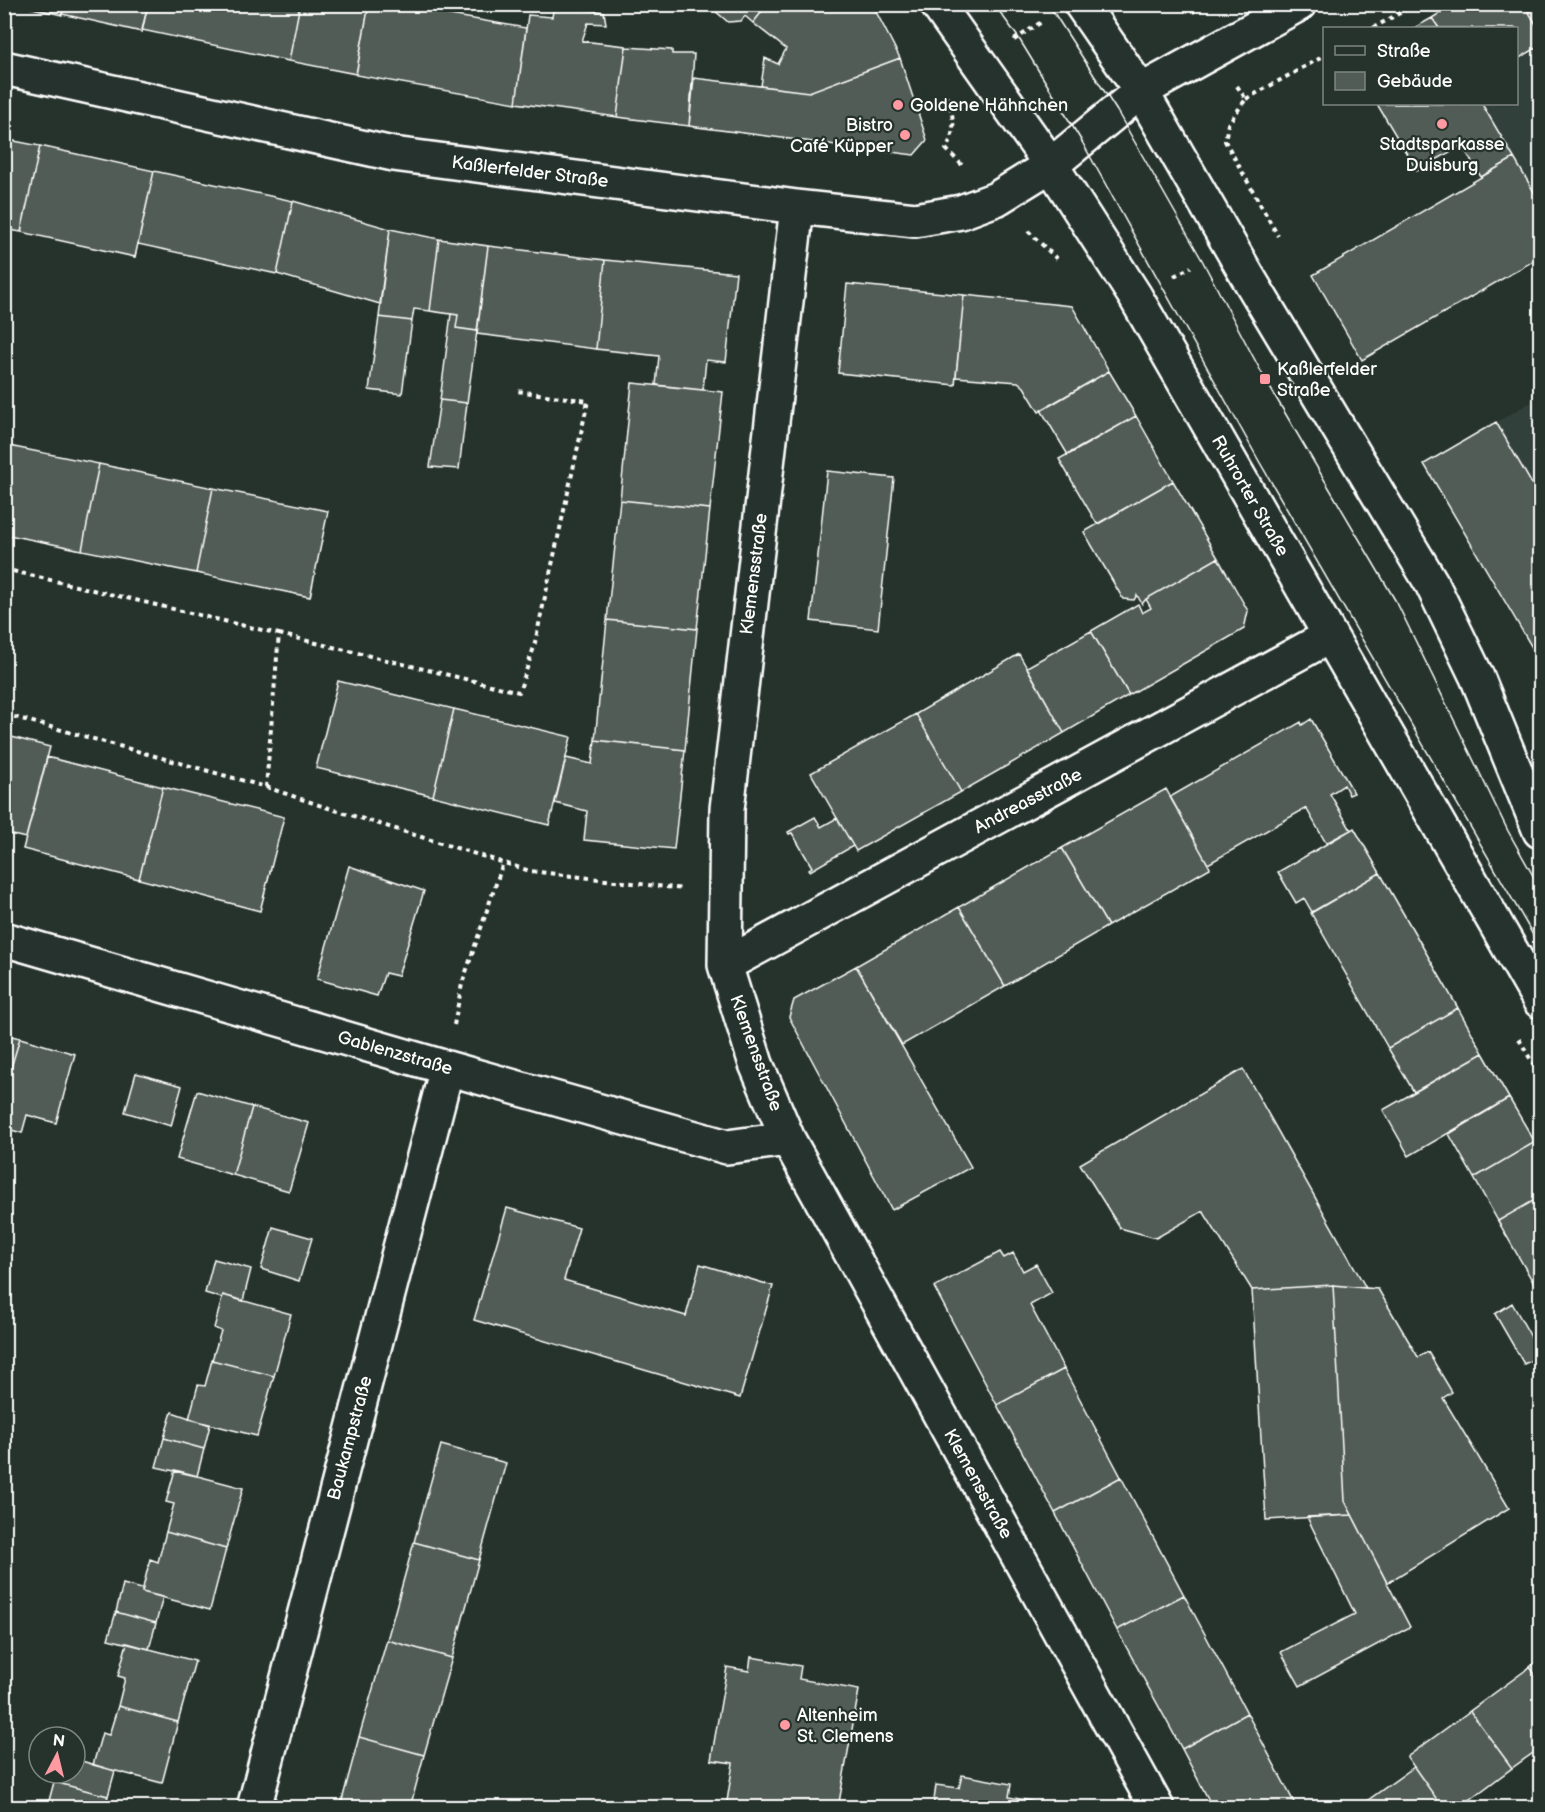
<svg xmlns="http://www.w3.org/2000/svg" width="1545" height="1812" viewBox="0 0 1545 1812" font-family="'Balsamiq Sans',sans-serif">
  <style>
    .built { fill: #333f3a }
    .building { fill: #515c57; stroke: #fff; stroke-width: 1.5 }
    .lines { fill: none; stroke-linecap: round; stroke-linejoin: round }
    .street-casing { stroke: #fff; stroke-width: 38 }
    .secondary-casing { stroke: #fff; stroke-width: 38 }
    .path { stroke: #fff; stroke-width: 4; stroke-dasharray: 4.5 4.5; stroke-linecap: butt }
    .street { stroke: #26332d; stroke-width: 33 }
    .secondary { stroke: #26332d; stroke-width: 33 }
    .tram { stroke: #fff; stroke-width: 1.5 }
    .poi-dot { fill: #ff9aa2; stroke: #26332d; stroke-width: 2 }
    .labels { text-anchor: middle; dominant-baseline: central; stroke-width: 4.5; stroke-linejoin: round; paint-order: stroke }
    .poi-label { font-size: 18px; fill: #fff; stroke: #26332d; text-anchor: start }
    .street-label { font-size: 18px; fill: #fff; stroke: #26332d }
  </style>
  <rect width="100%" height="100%" fill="#26332d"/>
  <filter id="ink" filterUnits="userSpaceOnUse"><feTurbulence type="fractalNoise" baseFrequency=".0167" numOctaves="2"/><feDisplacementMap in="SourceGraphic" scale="12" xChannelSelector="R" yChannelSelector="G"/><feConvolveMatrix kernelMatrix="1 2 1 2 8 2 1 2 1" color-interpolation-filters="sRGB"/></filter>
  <g filter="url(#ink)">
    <!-- built -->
    <path class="built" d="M 1540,46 L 1540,202 L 1482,104 L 1516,104 L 1517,60 Z
      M 1540,397 L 1540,661 L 1424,464 Z"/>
    <!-- building -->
    <path class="building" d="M 16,4 L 64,4 L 62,15 Z
      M 64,4 L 148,4 L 142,32 L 62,14 Z
      M 148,4 L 300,4 L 289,61 L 142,30 Z
      M 300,4 L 369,4 L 356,74 L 289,61 Z
      M 369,4 L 386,4 L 526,28 L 516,103 L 356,75 Z
      M 707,4 L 768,4 L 753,23 L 745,16 L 741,21 L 728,22 Z
      M 768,4 L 872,4 L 900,58 L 809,92 L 761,86 L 765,58 L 778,64 L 786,49 L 753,23 Z
      M 1454,4 L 1524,4 L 1540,31 L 1540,46 L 1516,60 L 1516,28 L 1439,28 L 1432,18 Z
      M 1524,4 L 1540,4 L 1540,31 Z
      M 554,5 L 604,12 L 606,24 L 588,23 L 582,41 L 626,46 L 617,117 L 516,103 L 528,15 L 552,17 Z
      M 1432,18 L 1439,28 L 1414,28 Z
      M 626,47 L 672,50 L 672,54 L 694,54 L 689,126 L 617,117 Z
      M 900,58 L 927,140 L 914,155 L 689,126 L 694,78 L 809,92 Z
      M 1377,104 L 1482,104 L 1514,158 L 1481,177 L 1462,145 L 1417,171 Z
      M 4,139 L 40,146 L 21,232 L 4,229 Z
      M 40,146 L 154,171 L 135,257 L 21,232 Z
      M 1514,158 L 1540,202 L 1540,257 L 1362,360 L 1313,275 Z
      M 154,171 L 293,201 L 277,274 L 138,244 Z
      M 293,201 L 390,229 L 380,304 L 277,274 Z
      M 390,229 L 439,239 L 430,311 L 414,309 L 412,321 L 379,317 Z
      M 439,239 L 488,246 L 477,331 L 456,328 L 458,315 L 430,311 Z
      M 488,246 L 605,260 L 596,349 L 477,334 Z
      M 605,260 L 736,273 L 726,362 L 706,360 L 703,390 L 656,385 L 659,356 L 596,349 Z
      M 847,284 L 964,295 L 955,385 L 838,373 Z
      M 964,295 L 1072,306 L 1109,371 L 1039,412 L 1024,387 L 1018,382 L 956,377 Z
      M 451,314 L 458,315 L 456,328 L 477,331 L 467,403 L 440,400 Z
      M 379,317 L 412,321 L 402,394 L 369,390 Z
      M 1109,371 L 1136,416 L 1068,455 L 1041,410 Z
      M 632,383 L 723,392 L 710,509 L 620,500 Z
      M 440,400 L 467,403 L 459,469 L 430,467 Z
      M 1136,416 L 1173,481 L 1097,524 L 1059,459 Z
      M 1496,422 L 1540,498 L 1540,661 L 1424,464 Z
      M 4,445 L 99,464 L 82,550 L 4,534 Z
      M 99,464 L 213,488 L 196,573 L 82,550 Z
      M 827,471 L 894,478 L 878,629 L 811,621 Z
      M 1173,481 L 1218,558 L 1146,599 L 1142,604 L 1137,595 L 1134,600 L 1123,599 L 1084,532 Z
      M 213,488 L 328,511 L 310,597 L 196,573 Z
      M 620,500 L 710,509 L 697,629 L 607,620 Z
      M 1218,558 L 1248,611 L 1244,629 L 1129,695 L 1091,631 L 1138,604 L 1142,613 L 1151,608 L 1146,599 Z
      M 607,620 L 697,629 L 685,750 L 595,740 Z
      M 1091,631 L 1129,695 L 1064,733 L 1027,667 Z
      M 1019,654 L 1064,733 L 961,792 L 916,714 Z
      M 338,681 L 454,709 L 433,796 L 316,768 Z
      M 454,709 L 571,737 L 549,825 L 433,796 Z
      M 916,714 L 961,792 L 856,851 L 811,773 Z
      M 1311,719 L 1354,793 L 1349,795 L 1344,785 L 1330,794 L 1351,830 L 1326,843 L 1306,808 L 1208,864 L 1170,797 L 1301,722 L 1302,725 Z
      M 4,735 L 50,747 L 26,838 L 4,833 Z
      M 595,740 L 685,750 L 674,849 L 584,840 L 587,811 L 555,803 L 566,758 L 592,764 Z
      M 47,757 L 163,787 L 139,879 L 23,849 Z
      M 163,787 L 284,817 L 260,911 L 139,879 Z
      M 1166,789 L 1210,868 L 1108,926 L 1062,848 Z
      M 815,817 L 821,827 L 837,818 L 853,846 L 810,871 L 809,869 L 812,867 L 792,833 L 789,834 L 788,832 Z
      M 1354,828 L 1380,873 L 1312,912 L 1304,898 L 1296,903 L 1278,872 Z
      M 1062,848 L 1108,926 L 1005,986 L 959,907 Z
      M 349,866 L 424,891 L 398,976 L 385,973 L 377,996 L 317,979 Z
      M 1380,873 L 1458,1008 L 1388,1048 L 1311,913 Z
      M 959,907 L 1005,986 L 902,1045 L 856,966 Z
      M 856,966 L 971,1167 L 892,1210 L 789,1017 L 794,1000 Z
      M 1458,1008 L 1483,1053 L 1414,1092 L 1388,1048 Z
      M 4,1034 L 20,1038 L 4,1091 Z
      M 20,1038 L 75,1054 L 56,1123 L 27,1115 L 22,1133 L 4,1128 L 4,1091 Z
      M 1483,1053 L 1509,1098 L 1409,1156 L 1383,1110 Z
      M 1243,1069 L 1366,1288 L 1333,1285 L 1252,1290 L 1203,1211 L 1156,1238 L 1120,1228 L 1080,1164 Z
      M 136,1073 L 182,1086 L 171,1126 L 125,1112 Z
      M 197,1091 L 252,1107 L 233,1175 L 177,1159 Z
      M 1509,1098 L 1535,1142 L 1474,1178 L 1449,1134 Z
      M 252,1107 L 309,1123 L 289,1191 L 233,1175 Z
      M 1535,1142 L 1540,1151 L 1540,1197 L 1498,1221 L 1474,1178 Z
      M 1540,1197 L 1540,1294 L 1498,1221 Z
      M 507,1208 L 579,1228 L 564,1280 L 686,1316 L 700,1264 L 773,1286 L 740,1398 L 474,1320 Z
      M 273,1227 L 312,1238 L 299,1281 L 261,1269 Z
      M 1000,1252 L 1004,1258 L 1013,1253 L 1023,1271 L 1036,1264 L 1052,1293 L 1030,1305 L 1064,1369 L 997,1405 L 934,1287 Z
      M 214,1259 L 251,1269 L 243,1301 L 223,1295 L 222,1298 L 205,1293 Z
      M 1333,1285 L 1378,1289 L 1418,1357 L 1428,1352 L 1452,1392 L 1443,1398 L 1509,1508 L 1387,1583 L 1345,1501 Z
      M 1333,1285 L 1345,1501 L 1352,1515 L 1266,1520 L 1252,1290 Z
      M 223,1295 L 291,1314 L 274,1376 L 212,1360 L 221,1331 L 214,1328 Z
      M 1512,1303 L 1540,1353 L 1540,1356 L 1524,1364 L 1495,1314 Z
      M 212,1360 L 274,1376 L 257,1436 L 189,1419 L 198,1385 L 205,1386 Z
      M 1064,1369 L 1121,1477 L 1055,1513 L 997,1405 Z
      M 172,1412 L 210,1425 L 204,1449 L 164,1438 Z
      M 164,1438 L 204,1449 L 197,1476 L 156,1467 Z
      M 441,1445 L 506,1463 L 479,1560 L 414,1542 Z
      M 175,1470 L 243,1488 L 226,1549 L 166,1532 L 174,1504 L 166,1502 Z
      M 1121,1477 L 1184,1595 L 1117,1630 L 1055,1513 Z
      M 1352,1515 L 1410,1627 L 1300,1686 L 1281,1652 L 1355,1614 L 1307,1517 Z
      M 166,1532 L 226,1549 L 210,1610 L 142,1592 L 150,1559 L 158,1562 Z
      M 414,1542 L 479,1560 L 452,1658 L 387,1640 Z
      M 123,1584 L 142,1589 L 142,1592 L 163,1597 L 156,1623 L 116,1612 Z
      M 1184,1595 L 1247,1713 L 1182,1749 L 1117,1630 Z
      M 116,1612 L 156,1623 L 149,1649 L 108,1639 Z
      M 387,1640 L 452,1658 L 424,1755 L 359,1737 Z
      M 127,1643 L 195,1661 L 178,1722 L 118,1706 L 125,1678 L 118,1676 Z
      M 751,1657 L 801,1666 L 799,1679 L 859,1690 L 838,1808 L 726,1808 L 733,1763 L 711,1760 L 727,1667 L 749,1671 Z
      M 1540,1659 L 1540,1682 L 1530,1667 Z
      M 1530,1667 L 1540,1682 L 1540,1748 L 1512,1768 L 1470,1711 Z
      M 118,1706 L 178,1722 L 162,1783 L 93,1765 L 102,1733 L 109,1735 Z
      M 1470,1711 L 1512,1768 L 1459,1808 L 1443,1808 L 1407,1757 Z
      M 1247,1713 L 1297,1808 L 1213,1808 L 1182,1749 Z
      M 359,1737 L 424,1755 L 410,1808 L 340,1808 Z
      M 75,1759 L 115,1771 L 108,1796 L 54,1782 L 56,1773 L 75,1773 Z
      M 1414,1767 L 1443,1808 L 1357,1808 Z
      M 962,1775 L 1011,1784 L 1009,1797 L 1068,1808 L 933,1808 L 936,1785 L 959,1788 Z
      M 54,1782 L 108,1796 L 105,1808 L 47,1808 Z"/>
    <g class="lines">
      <!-- street casing -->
      <g class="street-casing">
        <path id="street" d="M 4,68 L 393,154 L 797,207 L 915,220 L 961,212 L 996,199 L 1051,165
          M 1141,91 L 1299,4
          M 797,207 L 727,809 L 725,965 L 756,1064 L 788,1139 L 1157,1808
          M 4,939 L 447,1068 L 727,1147 L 788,1139
          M 725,965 L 1330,636
          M 254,1808 L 447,1068"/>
      </g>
      <!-- secondary casing -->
      <g class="secondary-casing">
        <path id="secondary" d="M 937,4 L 1051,165 L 1135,296 L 1540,1001
          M 1081,4 L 1141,91 L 1248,277 L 1432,584 L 1477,677 L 1540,831
          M 1051,165 L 1141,91"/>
      </g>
      <!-- path -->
      <path class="path" d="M 1176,4 L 1195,12
        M 1373,28 L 1416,4
        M 1014,40 L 1043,21
        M 1237,86 L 1246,99 L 1228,124 L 1225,141 L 1278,236
        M 947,97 C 954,119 957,128 946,149 L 963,166
        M 1246,99 L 1324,56
        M 1028,231 L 1057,259
        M 1174,276 L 1191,267
        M 4,569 L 279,634 L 266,787 L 4,714
        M 279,634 L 519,692 L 534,647 L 588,401 L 517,391
        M 266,787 L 322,806 L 530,871 L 683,889
        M 454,1025 L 462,984 L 503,863
        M 1519,1039 L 1540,1076"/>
      <!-- street -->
      <use href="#street" class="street"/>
      <!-- secondary -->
      <use href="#secondary" class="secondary"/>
      <!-- tram -->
      <path class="tram" d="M 994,4 L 1018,37 L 1081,140 L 1259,461 L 1540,947
        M 1046,4 L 1054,13 L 1117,111 L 1202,260 L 1265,379 L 1398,605 L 1508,831 L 1540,888"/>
    </g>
  </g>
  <!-- markers -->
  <g class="poi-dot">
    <circle cx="898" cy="105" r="6"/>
    <circle cx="1442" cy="124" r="6"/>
    <circle cx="905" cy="135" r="6"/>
    <rect x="1259" y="373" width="12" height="12" rx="3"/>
    <circle cx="785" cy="1725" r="6"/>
  </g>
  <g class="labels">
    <!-- poi labels -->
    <g class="poi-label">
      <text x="910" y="105">Goldene Hähnchen</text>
      <text x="893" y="125" text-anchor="end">Bistro<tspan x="893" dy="21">Café Küpper</tspan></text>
      <text x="1442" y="144" text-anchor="middle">Stadtsparkasse<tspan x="1442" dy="21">Duisburg</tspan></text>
      <text x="1277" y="369">Kaßlerfelder<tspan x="1277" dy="21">Straße</tspan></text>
      <text x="797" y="1715">Altenheim<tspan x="797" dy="21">St. Clemens</tspan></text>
    </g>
    <!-- street labels -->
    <g class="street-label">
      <text transform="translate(530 172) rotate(7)">Kaßlerfelder Straße</text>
      <text transform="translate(1250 496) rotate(60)">Ruhrorter Straße</text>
      <text transform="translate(754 574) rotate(-83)">Klemensstraße</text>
      <text transform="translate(1028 801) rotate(-28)">Andreasstraße</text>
      <text transform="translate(395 1053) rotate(16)">Gablenzstraße</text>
      <text transform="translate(756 1053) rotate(70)">Klemensstraße</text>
      <text transform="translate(350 1438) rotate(-75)">Baukampstraße</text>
      <text transform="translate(978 1484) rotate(61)">Klemensstraße</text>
    </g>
  </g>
  <!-- margin -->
  <rect width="1545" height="1812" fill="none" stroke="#26332d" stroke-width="24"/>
  <rect x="12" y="12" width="1521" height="1788" fill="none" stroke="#fff" stroke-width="2" filter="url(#ink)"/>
  <!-- legend -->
  <rect x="1323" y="27" width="195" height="78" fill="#26332d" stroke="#7d8581" stroke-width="1.5"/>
  <rect x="1335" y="46" width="30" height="9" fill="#26332d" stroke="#7d8581" stroke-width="1.5"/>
  <text x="1377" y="57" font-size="18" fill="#ffffff">Straße</text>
  <rect x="1335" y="72" width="30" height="18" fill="#515c57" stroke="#7d8581" stroke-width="1.5"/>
  <text x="1377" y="87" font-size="18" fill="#ffffff">Gebäude</text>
  <!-- north arrow -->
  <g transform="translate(57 1755) rotate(7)"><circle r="28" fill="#26332d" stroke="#7d8581" stroke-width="1.5"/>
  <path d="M0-4.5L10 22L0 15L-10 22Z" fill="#ff9aa2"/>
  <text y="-9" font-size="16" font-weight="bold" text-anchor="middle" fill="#ffffff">N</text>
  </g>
</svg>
